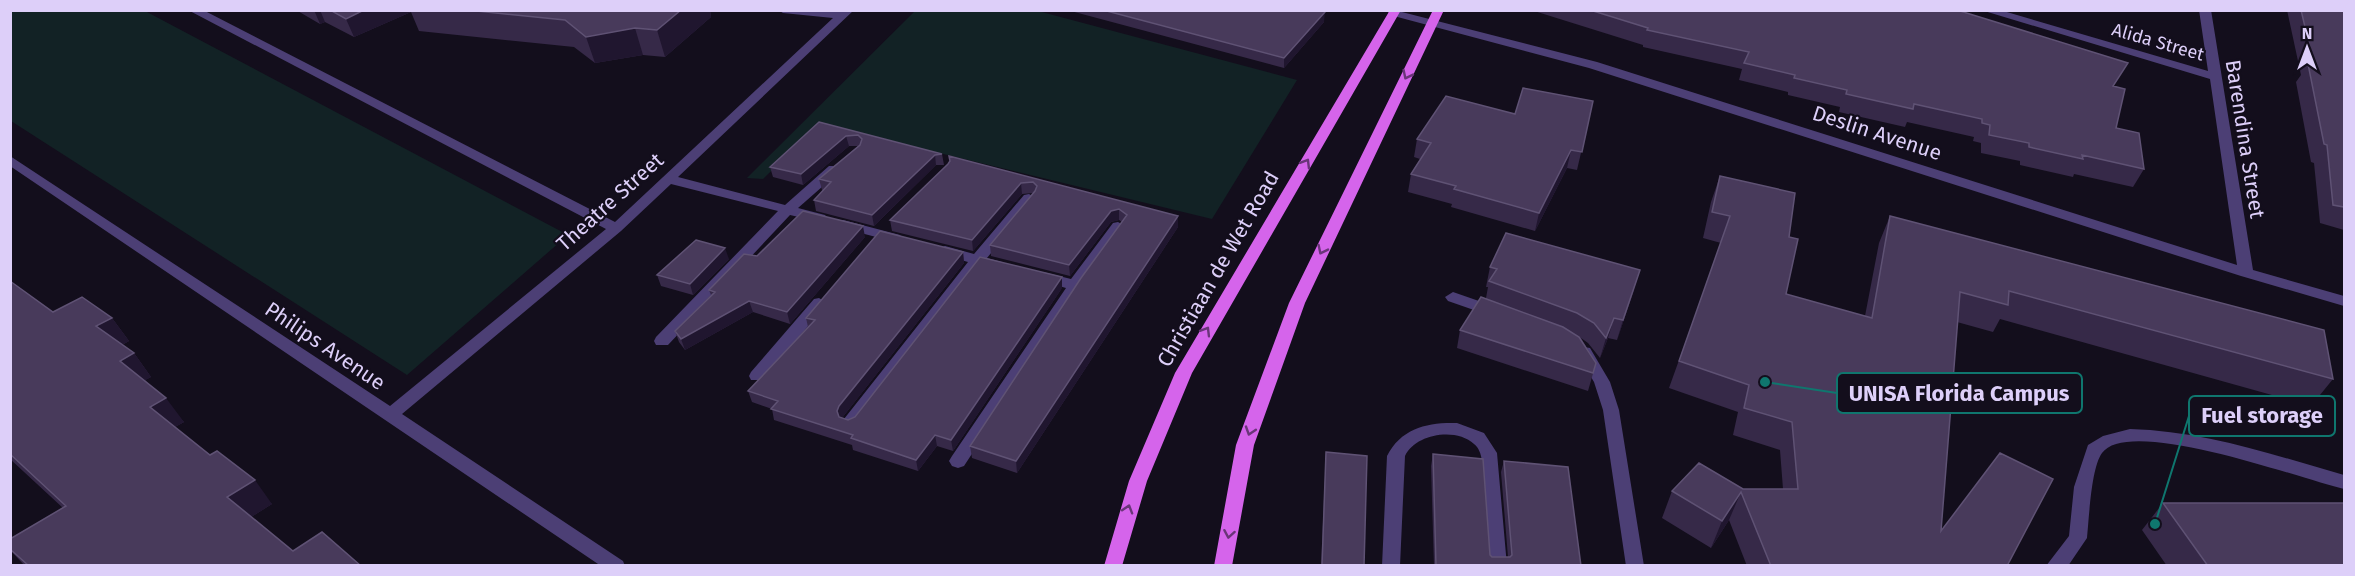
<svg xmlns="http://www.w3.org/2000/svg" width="2355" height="576" viewBox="0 0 2355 576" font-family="'Fira Sans',sans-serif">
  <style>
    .green { fill: #122225 }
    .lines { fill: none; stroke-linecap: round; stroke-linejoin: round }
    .minor { fill: #4c3f75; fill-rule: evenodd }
    .major { fill: #d564eb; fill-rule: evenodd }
    .wall { fill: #362948 }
    .shaded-wall { fill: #20162f }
    .building { fill: #483a5b; stroke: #5f5274; stroke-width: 1.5 }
    .oneway { stroke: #6a3579 }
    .labels { text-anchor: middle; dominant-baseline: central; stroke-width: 4.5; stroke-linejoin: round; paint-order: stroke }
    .far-street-label { font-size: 18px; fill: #ddcff9; stroke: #130e1c }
    .street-label { font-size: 21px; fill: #ddcff9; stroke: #130e1c }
    .leader { fill: none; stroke: #0f766e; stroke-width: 2 }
    .callout-dot { fill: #0f766e; stroke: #130e1c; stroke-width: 2 }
    .callout { fill: #130e1c; stroke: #0f766e; stroke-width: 2 }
    .callout-label { font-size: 22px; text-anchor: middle; font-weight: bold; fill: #ddcff9 }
  </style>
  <rect width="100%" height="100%" fill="#130e1c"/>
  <!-- green -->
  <path class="green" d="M 10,11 L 145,11 L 568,235 L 407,375 L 11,121 Z
    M 915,11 L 1038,11 L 1297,80 L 1212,219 L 819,124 L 763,179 L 747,178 Z"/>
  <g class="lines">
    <!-- minor -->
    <path class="minor" d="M 188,10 L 203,10 L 615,222 L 833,18 L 783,13 L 778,10 L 854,10 L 678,177 L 785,205 L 829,166 L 839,166 L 841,169 L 839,172 L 798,208 L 825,215 L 827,218 L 825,221 L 820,222 L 790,215 L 668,345 L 656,345 L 654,341 L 656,337 L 778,211 L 671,184 L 621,231 L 402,414 L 623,561 L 625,566 L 601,566 L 10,166 L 10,156 L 390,406 L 606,229 Z
      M 1398,11 L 1597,62 L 2237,265 L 2210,79 L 1981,10 L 2000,10 L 2208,71 L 2199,10 L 2211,10 L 2253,270 L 2344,296 L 2344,306 L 2241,276 L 1589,68 L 1390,15 L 1388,13 L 1390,10 Z
      M 1029,194 L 1036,198 L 987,258 L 1002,262 L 1004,265 L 1002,268 L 997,270 L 981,265 L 856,427 L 850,429 L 844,427 L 842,423 L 844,419 L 968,262 L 940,254 L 938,251 L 940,248 L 945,246 L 974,254 L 1024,195 Z
      M 843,220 L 900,235 L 902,238 L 895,242 L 838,227 L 836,224 Z
      M 1118,222 L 1125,226 L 1080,288 L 964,466 L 958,468 L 952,466 L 949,461 L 952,456 L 1066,288 L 1038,280 L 1036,277 L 1038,274 L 1043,272 L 1071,279 L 1113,223 Z
      M 1453,292 L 1499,308 L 1502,312 L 1494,317 L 1448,301 L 1445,297 Z
      M 819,298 L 827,303 L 824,307 L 763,380 L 751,380 L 749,376 L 751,372 L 814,299 Z
      M 1584,347 L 1590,348 L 1610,382 L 1619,410 L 1644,566 L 1626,566 L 1603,410 L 1594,382 L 1576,352 L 1578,348 Z
      M 1457,423 L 1484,433 L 1497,453 L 1507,566 L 1489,566 L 1482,461 C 1481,454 1479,448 1474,444 C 1456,427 1415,434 1405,456 L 1400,566 L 1382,566 L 1387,456 C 1401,428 1428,422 1457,423 Z
      M 2130,429 C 2204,431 2274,455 2344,475 L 2344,489 C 2304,480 2129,415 2102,453 C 2091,468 2089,519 2087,538 L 2068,566 L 2046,566 L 2069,536 L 2074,487 L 2088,445 L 2103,436 Z"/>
    <!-- major -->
    <path class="major" d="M 1390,10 L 1401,10 L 1192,373 L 1147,481 L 1122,566 L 1104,566 L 1129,481 L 1175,373 Z
      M 1433,10 L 1444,10 L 1305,303 L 1254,445 L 1232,566 L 1214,566 L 1236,445 L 1289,303 Z"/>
  </g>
  <!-- wall -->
  <path class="wall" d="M 296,10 L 710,10 L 711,17 L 665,57 L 643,55 L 595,63 L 574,47 L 419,31 L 411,12 L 354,37 L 325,22 L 320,24 Z
    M 1067,10 L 1321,10 L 1324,22 L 1284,68 Z
    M 1531,10 L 1957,10 L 2114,86 L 2116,128 L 2144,169 L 2133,187 L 2074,174 L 2073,177 L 2020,165 L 2020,161 L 1981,153 L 1981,143 L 1973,141 L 1974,137 L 1907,122 L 1905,127 L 1839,112 L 1840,107 L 1788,95 L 1788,92 L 1739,80 L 1742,69 L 1643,47 L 1643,45 Z
    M 2287,10 L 2344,10 L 2344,230 L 2320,223 L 2314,163 L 2311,162 L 2296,82 L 2301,75 Z
    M 1593,101 L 1577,170 L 1567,168 L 1535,231 L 1451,207 L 1452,204 L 1408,192 L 1411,174 L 1420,159 L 1414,157 L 1417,139 L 1515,114 Z
    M 819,122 L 942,154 L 944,165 L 936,165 L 874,226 L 816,211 L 814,200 L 823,190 L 822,190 L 819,179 L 858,146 L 849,146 L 803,185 L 773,177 L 770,167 Z
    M 949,156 L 1178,227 L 1017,473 L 972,458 L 970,446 L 1122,222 L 1119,220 L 1111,222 L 1070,276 L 991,256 L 990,245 L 1034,193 L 1022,194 L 973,251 L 892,231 L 890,220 L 948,164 L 950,162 Z
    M 1720,176 L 1789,237 L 1786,294 L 1865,316 L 1879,243 L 1890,216 L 2333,379 L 2311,406 L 2000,319 L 1993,332 L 1957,322 L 1941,531 L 2007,566 L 1747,566 L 1729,520 L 1711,548 L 1662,518 L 1672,491 L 1743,489 L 1783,489 L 1780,450 L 1733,435 L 1738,412 L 1669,388 L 1721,243 L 1703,238 L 1711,202 Z
    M 865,237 L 790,324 L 753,312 L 685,350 L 679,342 L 675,331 L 711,295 L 709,290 L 757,256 Z
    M 963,252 L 964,263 L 842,418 L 848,420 L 855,417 L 1062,288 L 953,451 L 937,446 L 918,471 L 853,450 L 852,445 L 774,420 L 772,409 L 752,402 L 748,391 L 808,327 L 806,318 Z
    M 729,259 L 693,295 L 661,286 L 657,275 Z
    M 1490,267 L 1634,290 L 1617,340 L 1608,338 L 1600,358 L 1588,343 L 1581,338 L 1596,363 L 1588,391 L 1457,348 L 1460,330 L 1486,298 L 1488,287 L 1486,287 Z
    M 10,281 L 53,312 L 112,318 L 129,341 L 122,345 L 134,353 L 151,377 L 145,380 L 184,422 L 175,427 L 272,504 L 251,517 L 293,551 L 361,566 L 25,566 L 10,550 L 10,539 L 63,508 L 10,459 Z
    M 1326,452 L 1364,566 L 1321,566 Z
    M 1433,454 L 1490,555 L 1492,557 L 1508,557 L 1501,472 L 1504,461 L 1581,566 L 1434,566 L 1431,466 Z
    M 2163,503 L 2344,566 L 2167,566 L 2142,530 Z"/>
  <!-- shaded-wall -->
  <path class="shaded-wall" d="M 314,10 L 320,10 L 325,22 L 320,24 Z
    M 364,10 L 410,10 L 411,12 L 354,37 L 346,19 Z
    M 681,10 L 710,10 L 711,17 L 665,57 L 657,30 Z
    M 1325,12 L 1324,22 L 1284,68 L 1284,58 Z
    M 635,28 L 643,55 L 595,63 L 586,37 Z
    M 846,136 L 849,146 L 803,185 L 801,174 Z
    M 1571,150 L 1567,168 L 1535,231 L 1539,213 Z
    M 935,155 L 936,165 L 874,226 L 872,215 Z
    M 1021,183 L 1022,194 L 973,251 L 972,240 Z
    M 1119,209 L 1119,220 L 1111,222 L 1070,276 L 1069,265 L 1111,211 Z
    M 1178,216 L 1178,227 L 1017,473 L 1016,461 Z
    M 863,226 L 865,237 L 790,324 L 787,312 Z
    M 725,248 L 729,259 L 693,295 L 690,284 Z
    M 963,252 L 964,263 L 842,418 L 840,422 L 837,411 L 839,406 Z
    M 1640,270 L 1634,290 L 1617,340 L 1623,320 Z
    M 1062,277 L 1062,288 L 953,451 L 951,440 Z
    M 749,301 L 753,312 L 685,350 L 681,339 Z
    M 112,318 L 129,341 L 113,350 L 96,326 Z
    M 1614,318 L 1608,338 L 1600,358 L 1606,338 Z
    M 134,353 L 151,377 L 138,384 L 120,361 Z
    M 166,398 L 184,422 L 168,431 L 150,407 Z
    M 935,435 L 937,446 L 918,471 L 916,460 Z
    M 255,480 L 272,504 L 245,521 L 227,497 Z
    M 1741,492 L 1729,520 L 1711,548 L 1722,521 Z"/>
  <!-- building -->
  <path class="building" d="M 330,10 L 364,10 L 346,19 Z
    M 467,10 L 681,10 L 657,30 L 635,28 L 586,37 L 565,20 Z
    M 1103,10 L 1321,10 L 1325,12 L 1284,58 Z
    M 1590,10 L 1957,10 L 2128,63 L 2113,86 L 2125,89 L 2116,128 L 2139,133 L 2144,169 L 2082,155 L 2083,159 L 2029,147 L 2029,143 L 1989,135 L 1990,125 L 1982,123 L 1982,119 L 1914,104 L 1913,109 L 1846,94 L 1847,90 L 1794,78 L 1795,75 L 1744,63 L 1749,52 L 1647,30 L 1648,28 Z
    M 2301,10 L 2344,10 L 2344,207 L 2333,205 L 2327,145 L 2324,144 L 2308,64 L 2314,65 Z
    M 1523,88 L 1593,101 L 1582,152 L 1571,150 L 1539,213 L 1454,189 L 1456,186 L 1411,174 L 1431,143 L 1417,139 L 1446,96 L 1515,114 Z
    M 819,122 L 942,154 L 935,155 L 872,215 L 814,200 L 831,182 L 819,179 L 860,145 L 862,139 L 858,135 L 846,136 L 801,174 L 770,167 Z
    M 949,156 L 1178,216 L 1016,461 L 970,446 L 1081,278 L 1127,215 L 1119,209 L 1111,211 L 1069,265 L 990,245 L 1035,191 L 1037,186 L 1033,182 L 1021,183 L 972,240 L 890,220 L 948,164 L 950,161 Z
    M 1720,176 L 1795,193 L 1789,237 L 1798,239 L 1786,294 L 1872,318 L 1890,216 L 2324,330 L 2333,379 L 2009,291 L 2008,305 L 1960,292 L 1941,531 L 2000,453 L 2053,479 L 2007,566 L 1771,566 L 1741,492 L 1722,521 L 1672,491 L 1699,463 L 1743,489 L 1798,489 L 1792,422 L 1744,408 L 1749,385 L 1679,361 L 1730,216 L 1712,212 Z
    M 803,211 L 863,226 L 787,312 L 749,301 L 681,339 L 675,331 L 715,292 L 709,290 L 744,254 L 757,256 Z
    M 880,231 L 963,252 L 839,406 L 837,411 L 839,417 L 848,420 L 855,417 L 980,257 L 1062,277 L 951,440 L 935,435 L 916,460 L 851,438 L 853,435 L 771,409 L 778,401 L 748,391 L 815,320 L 806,318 Z
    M 1506,233 L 1640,270 L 1623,320 L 1614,318 L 1606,338 L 1594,323 L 1577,313 L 1489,281 L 1497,269 L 1490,267 Z
    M 696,240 L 725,248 L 690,284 L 657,275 Z
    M 10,281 L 53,312 L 82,297 L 112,318 L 96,326 L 134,353 L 120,361 L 166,398 L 150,407 L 210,455 L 217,451 L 255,480 L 227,497 L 293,551 L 322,532 L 361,566 L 29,566 L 10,549 L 10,539 L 66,506 L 10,454 Z
    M 1481,297 L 1563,327 L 1579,337 L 1596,363 L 1593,373 L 1460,330 Z
    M 1326,452 L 1367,456 L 1364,566 L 1322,566 Z
    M 1433,454 L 1483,459 L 1490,555 L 1492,557 L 1510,557 L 1512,555 L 1504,461 L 1568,467 L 1581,566 L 1436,566 Z
    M 2163,503 L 2344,503 L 2344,566 L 2208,566 Z"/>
  <!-- one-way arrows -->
  <defs><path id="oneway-chevron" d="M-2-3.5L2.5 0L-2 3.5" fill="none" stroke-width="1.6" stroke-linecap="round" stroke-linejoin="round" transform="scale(1.5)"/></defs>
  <g class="oneway">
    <use href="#oneway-chevron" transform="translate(1407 75) rotate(116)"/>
    <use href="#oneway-chevron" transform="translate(1306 163) rotate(-59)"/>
    <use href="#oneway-chevron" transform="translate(1322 250) rotate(116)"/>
    <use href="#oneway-chevron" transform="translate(1206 331) rotate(-59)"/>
    <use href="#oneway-chevron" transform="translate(1250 431) rotate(108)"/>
    <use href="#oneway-chevron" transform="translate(1128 509) rotate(-73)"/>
    <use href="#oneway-chevron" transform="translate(1229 534) rotate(100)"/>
  </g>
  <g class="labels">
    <!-- far-street labels -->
    <g class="far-street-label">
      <text transform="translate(2158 42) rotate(16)">Alida Street</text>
    </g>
    <!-- street labels -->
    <g class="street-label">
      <text transform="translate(1877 133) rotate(18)">Deslin Avenue</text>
      <text transform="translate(2245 139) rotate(81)">Barendina Street</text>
      <text transform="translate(610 202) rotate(-42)">Theatre Street</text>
      <text transform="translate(1218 269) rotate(-60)">Christiaan de Wet Road</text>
      <text transform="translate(325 346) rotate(34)">Philips Avenue</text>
    </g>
  </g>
  <!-- callouts -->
  <path class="leader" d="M1765 382L1837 393M2155 524L2189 416"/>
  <g class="callout-dot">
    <circle cx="1765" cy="382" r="6"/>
    <circle cx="2155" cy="524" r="6"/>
  </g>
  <g class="callout">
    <rect x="1837" y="373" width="245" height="40" rx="6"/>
    <rect x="2189" y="396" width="146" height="40" rx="6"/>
  </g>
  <g class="callout-label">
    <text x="1959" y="401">UNISA Florida Campus</text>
    <text x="2262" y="423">Fuel storage</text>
  </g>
  <!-- border -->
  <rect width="2355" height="576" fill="none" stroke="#ddcff9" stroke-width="24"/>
  <!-- north arrow -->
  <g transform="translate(2307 48)" stroke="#130e1c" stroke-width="4.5" paint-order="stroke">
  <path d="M0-4.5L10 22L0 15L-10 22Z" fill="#ddcff9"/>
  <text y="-9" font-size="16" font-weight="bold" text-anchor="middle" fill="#ddcff9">N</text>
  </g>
</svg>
